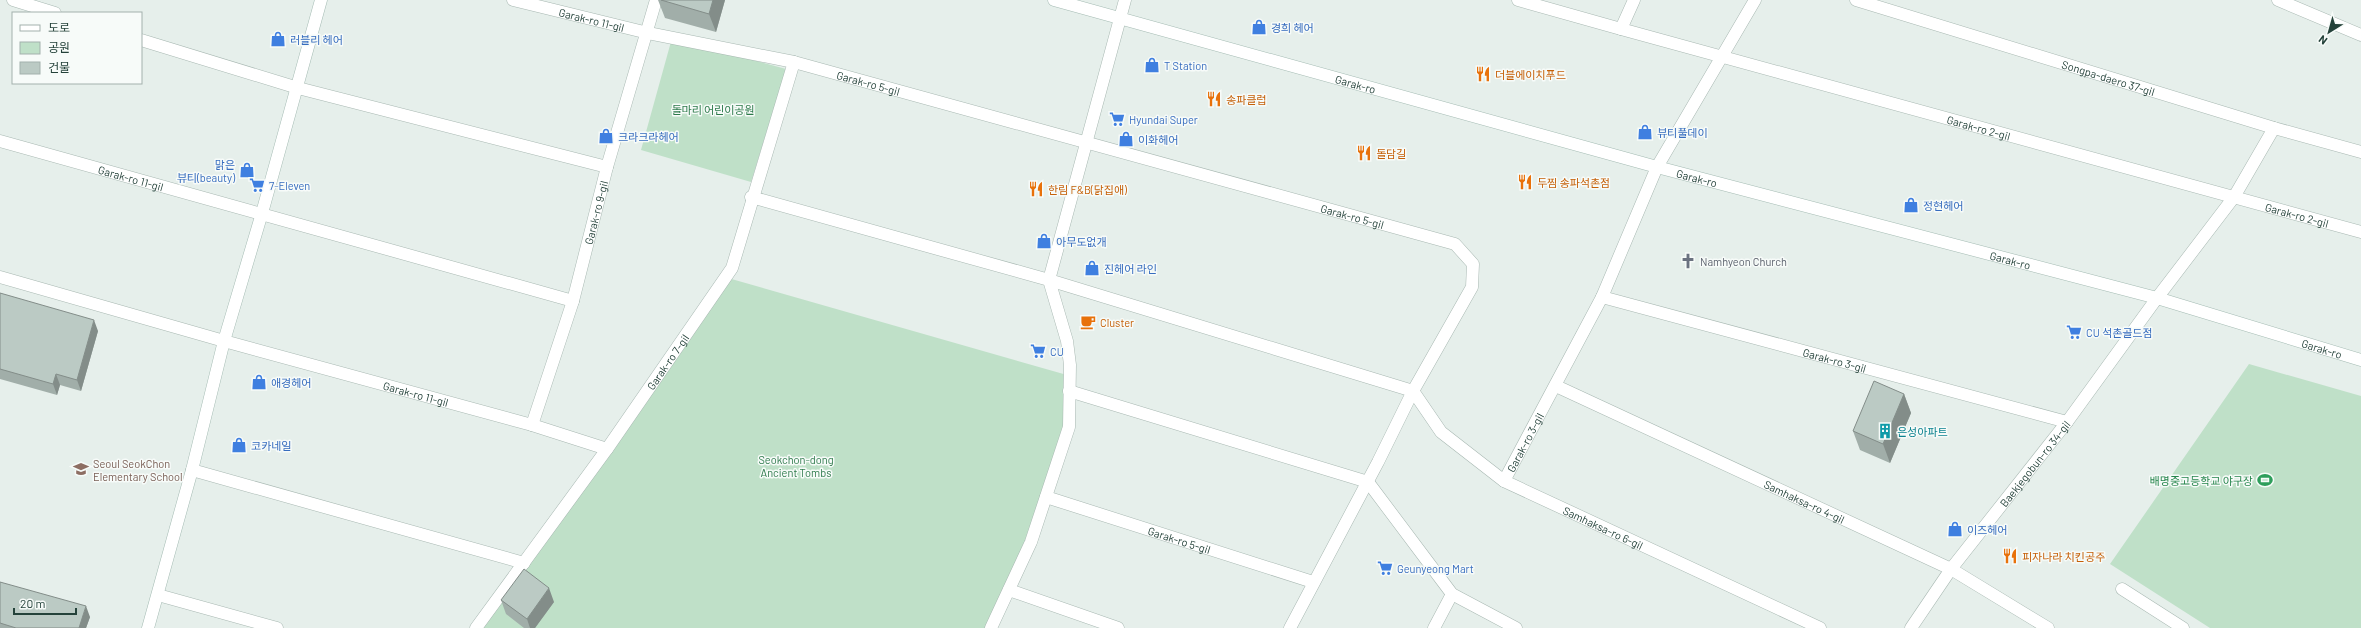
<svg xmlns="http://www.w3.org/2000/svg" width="2361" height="628" viewBox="0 0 2361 628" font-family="Barlow,'Noto Sans KR',sans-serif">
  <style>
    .green { fill: #bfe0c8 }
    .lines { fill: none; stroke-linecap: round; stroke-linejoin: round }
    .lane-casing { stroke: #a8b8b2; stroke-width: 13 }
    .street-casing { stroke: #a8b8b2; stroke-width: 13 }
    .secondary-casing { stroke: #a4bbb3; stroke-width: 13 }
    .lane { stroke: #fff; stroke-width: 12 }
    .street { stroke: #fff; stroke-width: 12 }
    .secondary { stroke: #fff; stroke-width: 12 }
    .wall { fill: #a1aea9 }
    .shaded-wall { fill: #838d89 }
    .building { fill: #bbcac4; stroke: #838d89 }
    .labels { text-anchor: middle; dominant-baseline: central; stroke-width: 3; stroke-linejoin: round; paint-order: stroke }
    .street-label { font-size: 11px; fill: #24423a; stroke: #f7fbf9 }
    .shop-label { font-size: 11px; fill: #366cbe; stroke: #f7fbf9; text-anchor: start }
    .food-label { font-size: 11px; fill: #c56008; stroke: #f7fbf9; text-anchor: start }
    .park-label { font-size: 11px; fill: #2d7a4b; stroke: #f7fbf9 }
    .worship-label { font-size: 11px; fill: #5b616d; stroke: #f7fbf9; text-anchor: start }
    .culture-label { font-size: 11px; fill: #0d838f; stroke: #f7fbf9; text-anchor: start }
    .education-label { font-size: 11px; fill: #785e54; stroke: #f7fbf9; text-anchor: start }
    .leisure-label { font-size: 11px; fill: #27864d; stroke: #f7fbf9; text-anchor: end }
  </style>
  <rect width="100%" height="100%" fill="#e6efeb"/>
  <!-- green -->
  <path class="green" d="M 672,38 L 786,69 L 751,182 L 641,150 Z
    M 728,278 L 1067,375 L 1065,427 L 1026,542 L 987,628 L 476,628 Z
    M 2249,364 L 2361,396 L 2361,628 L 2210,628 L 2110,564 Z"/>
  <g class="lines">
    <!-- lane casing -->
    <g class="lane-casing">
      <path id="lane" d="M 2278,0 L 2361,35
        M 2122,589 L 2183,628"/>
    </g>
    <!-- street casing -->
    <g class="street-casing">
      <g id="street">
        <path d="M 13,0 L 55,13"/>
        <path id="s1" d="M 513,0 L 648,33 L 794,62 L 1455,244 L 1473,264 L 1472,287 L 1413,391 L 1378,462 L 1290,628"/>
        <path d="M 1518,0 L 1621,29 L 1634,0"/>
        <path id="s2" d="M 1856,0 L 2274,128 L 2361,152"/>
        <path id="s3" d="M 1621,29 L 2361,232"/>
        <path d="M 141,40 L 298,88 L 607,167"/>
        <path id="s4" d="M 0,141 L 573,301"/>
        <path id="s5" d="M 751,197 L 1049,280 L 1413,391 L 1441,432 L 1504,481 L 1820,628"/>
        <path id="s6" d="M 0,277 L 224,341 L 532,425 L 607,449"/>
        <path id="s7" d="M 1602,297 L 2067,422"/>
        <path id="s8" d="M 1556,386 L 1951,569 L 2048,628"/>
        <path d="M 1069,391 L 1368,482 L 1452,594 L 1516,628"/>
        <path id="s9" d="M 532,425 L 573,301 L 607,167 L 656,0"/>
        <path d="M 192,470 L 524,563"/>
        <path id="s10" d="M 1504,481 L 1602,297 L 1657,167 L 1755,0"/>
        <path id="s11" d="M 1046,497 L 1313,582"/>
        <path d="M 1009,590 L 1118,628"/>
        <path d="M 158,595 L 277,628"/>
        <path id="s12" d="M 476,628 L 607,449 L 732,268 L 794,62"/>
        <path d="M 991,628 L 1031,542 L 1069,427 L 1070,365 L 1067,341 L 1049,280 L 1125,0"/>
        <path d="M 1434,628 L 1452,594"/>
        <path id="s13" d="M 1911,628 L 1951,569 L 2067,422 L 2157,298 L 2234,197 L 2274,128"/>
      </g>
    </g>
    <!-- secondary casing -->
    <g class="secondary-casing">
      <g id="secondary">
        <path id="s14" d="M 1054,0 L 1657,167 L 2157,298 L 2361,360"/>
        <path d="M 148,628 L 192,470 L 224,341 L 262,213 L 321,0"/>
      </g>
    </g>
    <!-- lane -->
    <use href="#lane" class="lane"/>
    <!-- street -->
    <use href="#street" class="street"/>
    <!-- secondary -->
    <use href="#secondary" class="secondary"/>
  </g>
  <!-- wall -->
  <path class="wall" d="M 658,0 L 725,0 L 716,32 L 665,18 Z
    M 0,293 L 98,331 L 81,391 L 60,385 L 57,395 L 0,379 Z
    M 1904,394 L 1911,413 L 1890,463 L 1860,450 L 1853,431 Z
    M 0,582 L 90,617 L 86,628 L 0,628 Z
    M 501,600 L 554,602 L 535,628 L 524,628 L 506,614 Z"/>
  <!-- shaded-wall -->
  <path class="shaded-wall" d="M 713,0 L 725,0 L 716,32 L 709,14 Z
    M 94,320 L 98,331 L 81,391 L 77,380 Z
    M 56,374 L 60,385 L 57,395 L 53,384 Z
    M 1904,394 L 1911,413 L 1890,463 L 1883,444 Z
    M 549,588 L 554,602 L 535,628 L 530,628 L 527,619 Z
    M 86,606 L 90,617 L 86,628 L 79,628 Z"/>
  <!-- building -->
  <path class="building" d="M 661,0 L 713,0 L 709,14 Z
    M 0,293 L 94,320 L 77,380 L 56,374 L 53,384 L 0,369 Z
    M 1874,381 L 1904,394 L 1883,444 L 1853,431 Z
    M 524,569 L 549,588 L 527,619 L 501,600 Z
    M 0,582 L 86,606 L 79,628 L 16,628 L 0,623 Z"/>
  <!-- icons -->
  <defs>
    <g id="shop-bare" transform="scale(1.2)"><path d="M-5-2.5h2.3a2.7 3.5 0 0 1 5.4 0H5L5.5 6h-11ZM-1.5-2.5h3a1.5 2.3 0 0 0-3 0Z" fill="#3f7fe0" stroke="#f7fbf9" stroke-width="2.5" paint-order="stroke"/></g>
    <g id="restaurant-bare" transform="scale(1.2)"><path d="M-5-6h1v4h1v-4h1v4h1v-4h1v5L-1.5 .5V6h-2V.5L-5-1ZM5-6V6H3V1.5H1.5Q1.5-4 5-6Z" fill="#e8710a" stroke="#f7fbf9" stroke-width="2.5" paint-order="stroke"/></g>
    <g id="supermarket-bare" transform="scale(1.2)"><path d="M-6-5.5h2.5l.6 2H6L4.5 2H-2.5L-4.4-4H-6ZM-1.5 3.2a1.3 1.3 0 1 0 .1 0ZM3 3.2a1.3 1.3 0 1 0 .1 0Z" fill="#3f7fe0" stroke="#f7fbf9" stroke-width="2.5" paint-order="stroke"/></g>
    <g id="church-bare" transform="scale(1.2)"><path d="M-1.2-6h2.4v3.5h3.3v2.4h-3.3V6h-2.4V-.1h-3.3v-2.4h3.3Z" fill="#6b7280" stroke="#f7fbf9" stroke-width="2.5" paint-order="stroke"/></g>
    <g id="cafe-bare" transform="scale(1.2)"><path d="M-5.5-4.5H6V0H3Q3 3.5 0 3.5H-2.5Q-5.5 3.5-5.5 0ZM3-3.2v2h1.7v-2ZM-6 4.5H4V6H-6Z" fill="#e8710a" stroke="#f7fbf9" stroke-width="2.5" paint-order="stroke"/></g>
    <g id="building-bare" transform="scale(1.2)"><path d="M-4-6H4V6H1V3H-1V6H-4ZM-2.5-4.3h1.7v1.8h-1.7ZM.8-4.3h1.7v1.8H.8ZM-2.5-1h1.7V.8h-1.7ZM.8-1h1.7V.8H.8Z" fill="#0f9aa8" stroke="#f7fbf9" stroke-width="2.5" paint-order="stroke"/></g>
    <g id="school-bare" transform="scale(1.2)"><path d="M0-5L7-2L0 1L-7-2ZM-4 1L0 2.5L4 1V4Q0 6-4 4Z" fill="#8d6e63" stroke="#f7fbf9" stroke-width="2.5" paint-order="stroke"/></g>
    <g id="stadium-bare" transform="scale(1.2)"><path d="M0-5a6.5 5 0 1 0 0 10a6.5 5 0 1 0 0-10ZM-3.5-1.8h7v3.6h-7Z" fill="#2e9e5b" stroke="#f7fbf9" stroke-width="2.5" paint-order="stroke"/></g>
  </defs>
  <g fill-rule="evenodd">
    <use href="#shop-bare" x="1259" y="27"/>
    <use href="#shop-bare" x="278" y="39"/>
    <use href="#shop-bare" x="1152" y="65"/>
    <use href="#restaurant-bare" x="1483" y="74"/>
    <use href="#restaurant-bare" x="1214" y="99"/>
    <use href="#supermarket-bare" x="1117" y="119"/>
    <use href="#shop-bare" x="1645" y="132"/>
    <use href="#shop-bare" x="606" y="136"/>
    <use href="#shop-bare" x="1126" y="139"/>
    <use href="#restaurant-bare" x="1364" y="153"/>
    <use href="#shop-bare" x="247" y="170"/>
    <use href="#restaurant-bare" x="1525" y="182"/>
    <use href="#supermarket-bare" x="257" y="185"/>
    <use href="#restaurant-bare" x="1036" y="189"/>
    <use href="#shop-bare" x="1911" y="205"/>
    <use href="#shop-bare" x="1044" y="241"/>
    <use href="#church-bare" x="1688" y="261"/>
    <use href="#shop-bare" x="1092" y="268"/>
    <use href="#cafe-bare" x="1088" y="322"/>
    <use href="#supermarket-bare" x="2074" y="332"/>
    <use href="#supermarket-bare" x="1038" y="351"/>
    <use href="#shop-bare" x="259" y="382"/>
    <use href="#building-bare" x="1885" y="431"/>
    <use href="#shop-bare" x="239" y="445"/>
    <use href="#school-bare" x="81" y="469"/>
    <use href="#stadium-bare" x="2265" y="480"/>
    <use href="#shop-bare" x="1955" y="529"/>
    <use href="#restaurant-bare" x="2010" y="556"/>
    <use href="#supermarket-bare" x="1385" y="568"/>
  </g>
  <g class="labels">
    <!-- street labels -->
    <g class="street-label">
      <text stroke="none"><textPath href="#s1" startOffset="81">Garak-ro 11-gil</textPath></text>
      <text stroke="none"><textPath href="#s2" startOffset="264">Songpa-daero 37-gil</textPath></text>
      <text stroke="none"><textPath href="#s1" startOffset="365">Garak-ro 5-gil</textPath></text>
      <text stroke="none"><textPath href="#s14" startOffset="313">Garak-ro</textPath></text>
      <text stroke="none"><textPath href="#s3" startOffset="371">Garak-ro 2-gil</textPath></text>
      <text stroke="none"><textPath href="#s4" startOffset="136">Garak-ro 11-gil</textPath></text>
      <text stroke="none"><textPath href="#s14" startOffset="667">Garak-ro</textPath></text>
      <text stroke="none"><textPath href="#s9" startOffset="222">Garak-ro 9-gil</textPath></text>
      <text stroke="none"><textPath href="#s3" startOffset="701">Garak-ro 2-gil</textPath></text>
      <text stroke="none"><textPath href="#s1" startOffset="867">Garak-ro 5-gil</textPath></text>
      <text stroke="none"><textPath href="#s14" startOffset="991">Garak-ro</textPath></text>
      <text stroke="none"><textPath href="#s14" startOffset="1315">Garak-ro</textPath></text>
      <text stroke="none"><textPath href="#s7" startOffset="241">Garak-ro 3-gil</textPath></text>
      <text stroke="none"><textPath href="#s12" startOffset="328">Garak-ro 7-gil</textPath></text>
      <text stroke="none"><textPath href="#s6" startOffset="432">Garak-ro 11-gil</textPath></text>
      <text stroke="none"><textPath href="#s10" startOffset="44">Garak-ro 3-gil</textPath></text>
      <text stroke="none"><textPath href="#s13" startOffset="206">Baekjegobun-ro 34-gil</textPath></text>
      <text stroke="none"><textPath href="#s8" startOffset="274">Samhaksa-ro 4-gil</textPath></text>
      <text stroke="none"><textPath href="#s5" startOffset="929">Samhaksa-ro 6-gil</textPath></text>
      <text stroke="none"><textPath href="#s11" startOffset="140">Garak-ro 5-gil</textPath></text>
    </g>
    <!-- shop labels -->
    <g class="shop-label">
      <text x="1271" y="27">경희 헤어</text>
      <text x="290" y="39">러블리 헤어</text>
      <text x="1164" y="65">T Station</text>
      <text x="1129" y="119">Hyundai Super</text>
      <text x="1657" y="132">뷰티풀데이</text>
      <text x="618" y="136">크라크라헤어</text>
      <text x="1138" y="139">이화헤어</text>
      <text x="235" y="164" text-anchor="end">맑은<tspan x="235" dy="13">뷰티(beauty)</tspan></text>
      <text x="269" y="185">7-Eleven</text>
      <text x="1923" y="205">정현헤어</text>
      <text x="1056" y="241">아무도없개</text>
      <text x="1104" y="268">진헤어 라인</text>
      <text x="2086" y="332">CU 석촌골드점</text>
      <text x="1050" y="351">CU</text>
      <text x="271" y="382">애경헤어</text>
      <text x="251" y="445">코카네일</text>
      <text x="1967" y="529">이즈헤어</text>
      <text x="1397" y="568">Geunyeong Mart</text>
    </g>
    <!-- food labels -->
    <g class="food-label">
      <text x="1495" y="74">더블에이치푸드</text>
      <text x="1226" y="99">송파클럽</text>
      <text x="1376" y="153">돌담길</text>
      <text x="1537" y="182">두찜 송파석촌점</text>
      <text x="1048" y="189">한림 F&amp;B(닭집애)</text>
      <text x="1100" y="322">Cluster</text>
      <text x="2022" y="556">피자나라 치킨공주</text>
    </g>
    <!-- park labels -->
    <g class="park-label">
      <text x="713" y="109">돌마리 어린이공원</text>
      <text x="796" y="459">Seokchon-dong<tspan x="796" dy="13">Ancient Tombs</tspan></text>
    </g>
    <!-- worship labels -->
    <g class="worship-label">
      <text x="1700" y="261">Namhyeon Church</text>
    </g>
    <!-- culture labels -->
    <g class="culture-label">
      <text x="1897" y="431">은성아파트</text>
    </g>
    <!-- education labels -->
    <g class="education-label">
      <text x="93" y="463">Seoul SeokChon<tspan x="93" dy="13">Elementary School</tspan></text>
    </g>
    <!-- leisure labels -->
    <g class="leisure-label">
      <text x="2253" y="480">배명중고등학교 야구장</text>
    </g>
  </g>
  <!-- legend -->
  <rect x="12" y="12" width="130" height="72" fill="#f7fbf9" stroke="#a3b1ad"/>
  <rect x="20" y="25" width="20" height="6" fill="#ffffff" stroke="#a3b1ad"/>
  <text x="48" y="32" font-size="12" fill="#24423a">도로</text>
  <rect x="20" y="42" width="20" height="12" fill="#bfe0c8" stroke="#a3b1ad"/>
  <text x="48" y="52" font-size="12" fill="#24423a">공원</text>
  <rect x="20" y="62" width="20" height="12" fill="#bbcac4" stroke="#a3b1ad"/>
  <text x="48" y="72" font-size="12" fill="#24423a">건물</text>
  <!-- north arrow -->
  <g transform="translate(2329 32) rotate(217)" stroke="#f7fbf9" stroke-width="3" paint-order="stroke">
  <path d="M0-3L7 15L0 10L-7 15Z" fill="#24423a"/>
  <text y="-6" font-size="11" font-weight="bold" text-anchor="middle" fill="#24423a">N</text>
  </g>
  <!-- scale -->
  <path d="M14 608v6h62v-6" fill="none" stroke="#24423a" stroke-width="2"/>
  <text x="20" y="608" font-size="12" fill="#24423a" stroke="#f7fbf9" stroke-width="3" paint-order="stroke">20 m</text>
</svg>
